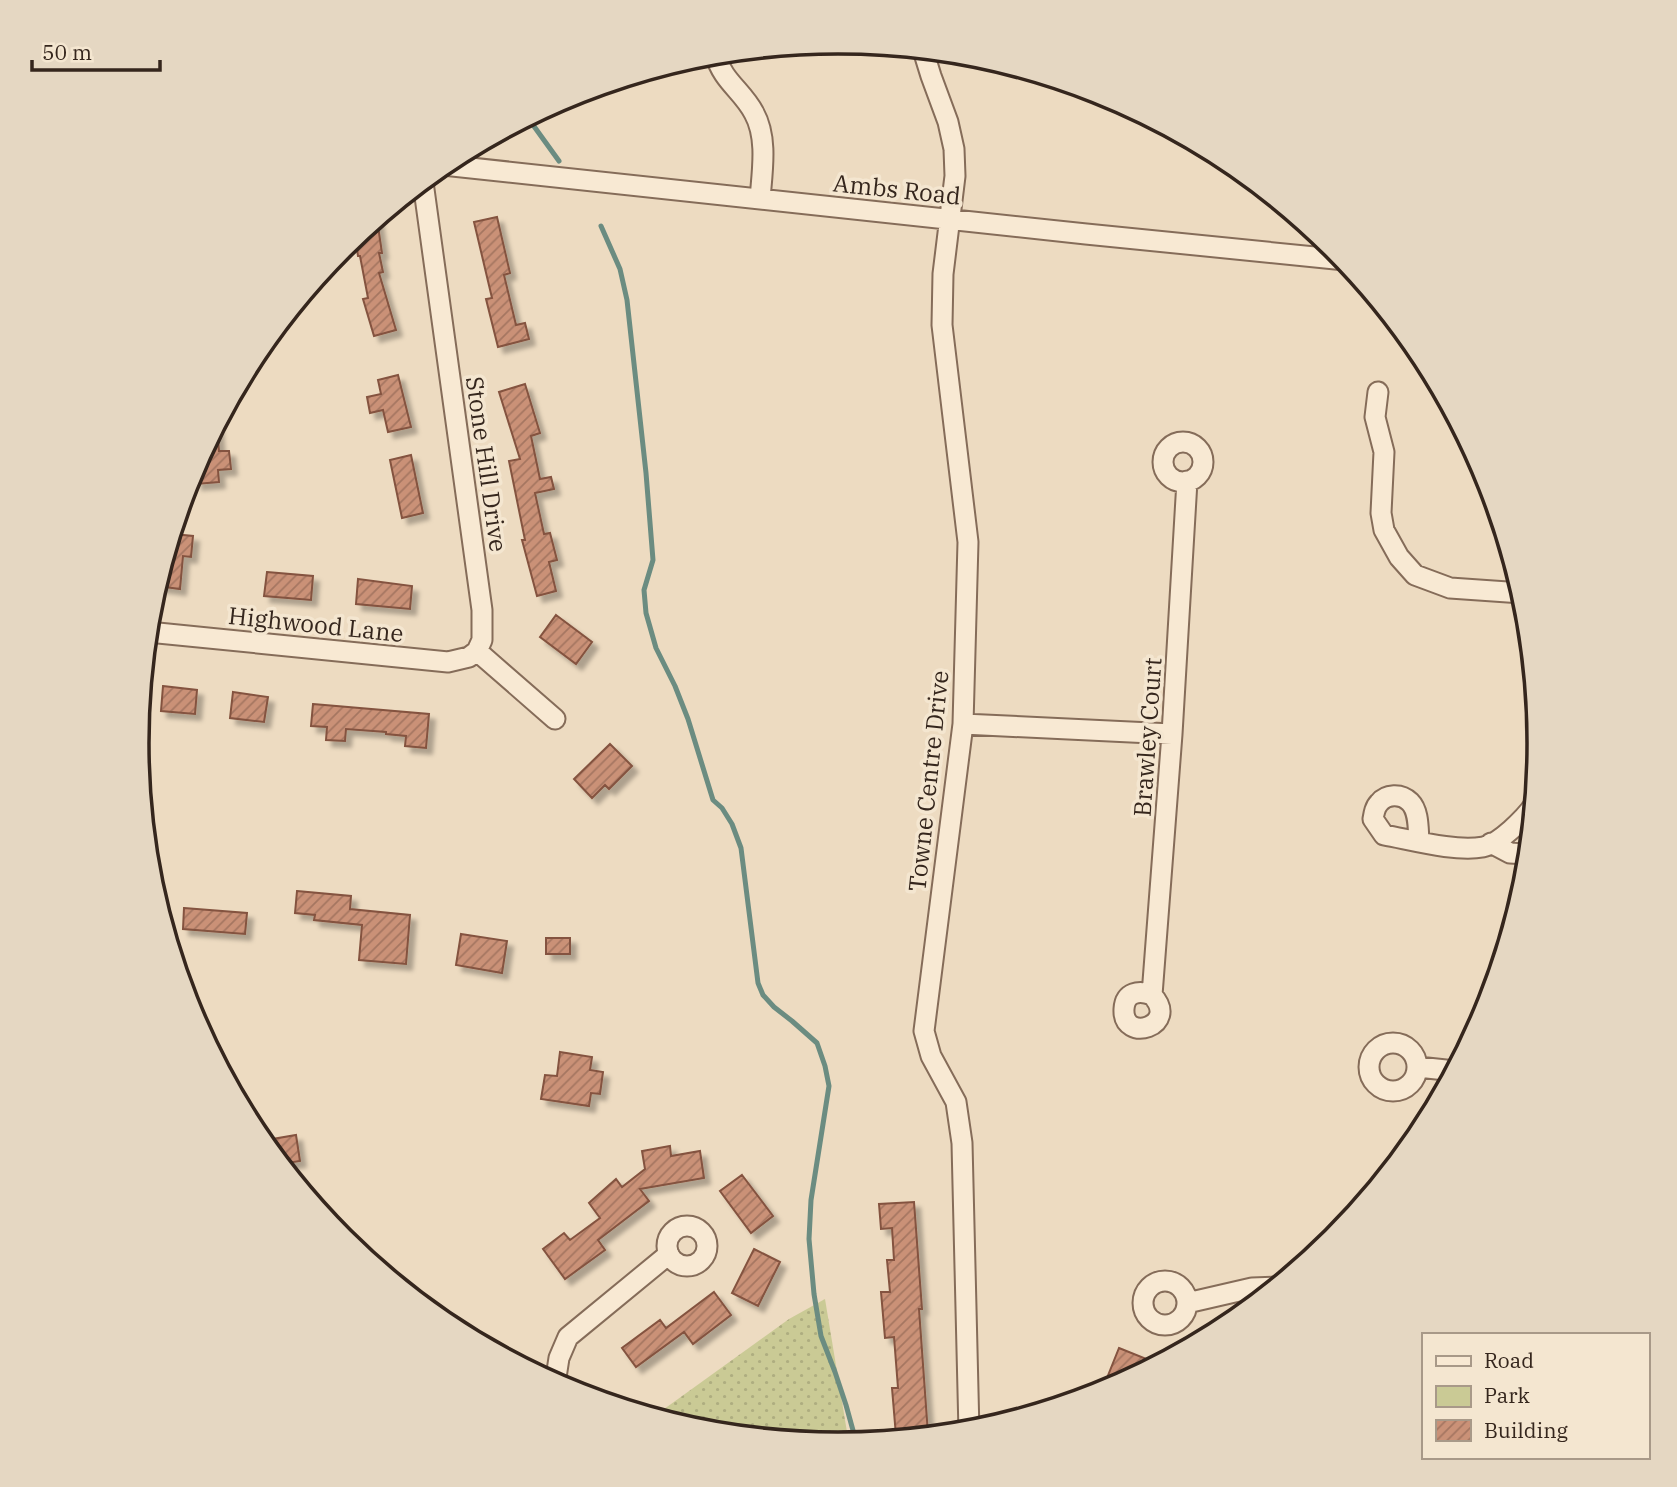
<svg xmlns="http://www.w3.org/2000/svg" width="1677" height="1487" viewBox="0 0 1677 1487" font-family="'IBM Plex Serif',serif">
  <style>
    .green { fill: url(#green-dots) }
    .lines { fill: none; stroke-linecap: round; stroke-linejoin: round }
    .stream { stroke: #6b8c81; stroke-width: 5 }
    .building { fill: url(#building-hatch); stroke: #84533f; stroke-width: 2; filter: url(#shadow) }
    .minor-casing { stroke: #856c59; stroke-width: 23 }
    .minor { stroke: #f8e9d3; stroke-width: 19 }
    .labels { text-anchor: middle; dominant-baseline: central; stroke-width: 7; stroke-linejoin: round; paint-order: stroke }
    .street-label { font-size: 24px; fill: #35261d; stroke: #f4e6d0 }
    .rim { fill: none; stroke: #35261d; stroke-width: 3.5 }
  </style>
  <defs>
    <pattern id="green-dots" width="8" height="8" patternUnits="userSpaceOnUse" patternTransform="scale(1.75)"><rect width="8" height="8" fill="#caca95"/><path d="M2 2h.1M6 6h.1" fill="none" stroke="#aead80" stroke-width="1.8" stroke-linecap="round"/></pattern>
    <pattern id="building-hatch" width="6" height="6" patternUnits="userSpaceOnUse" patternTransform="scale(1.75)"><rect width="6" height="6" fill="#ca9177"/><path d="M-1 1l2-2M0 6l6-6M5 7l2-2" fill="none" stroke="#a57661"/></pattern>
    <filter id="shadow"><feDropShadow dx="6" dy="6" stdDeviation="2" flood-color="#0004"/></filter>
  </defs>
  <rect width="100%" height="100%" fill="#eddbc1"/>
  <!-- green -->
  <path class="green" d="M 825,1299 L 849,1444 L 838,1445 L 701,1431 L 653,1417 L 789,1319 Z"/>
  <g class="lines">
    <!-- stream -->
    <path class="stream" d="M 528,118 L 559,161
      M 601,226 L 620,269 L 627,300 L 646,473 L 653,560 L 644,590 L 646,613 L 656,648 L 675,686 L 688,719 L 713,800 L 722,808 L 732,824 L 741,848 L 758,983 L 763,995 L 774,1007 L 792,1021 L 817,1043 L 825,1066 L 829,1086 L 811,1200 L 809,1239 L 814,1294 L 821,1336 L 835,1372 L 846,1405 L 854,1434 L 854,1443"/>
  </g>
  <!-- building -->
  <path class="building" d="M 497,217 L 510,273 L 504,275 L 516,325 L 525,323 L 529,339 L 498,347 L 486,299 L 492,298 L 474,222 Z
    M 377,219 L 382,253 L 379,253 L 383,272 L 379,273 L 396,330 L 374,336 L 363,299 L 368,298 L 360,256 L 358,256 L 355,237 Z
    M 398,375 L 411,427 L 388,432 L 383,410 L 370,413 L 367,397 L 381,394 L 378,380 Z
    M 525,384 L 540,433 L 531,436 L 540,479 L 551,477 L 554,489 L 535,493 L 544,534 L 550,533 L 557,560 L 549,562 L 556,591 L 537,596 L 522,540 L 525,540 L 509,461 L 520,459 L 499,392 Z
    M 217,426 L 219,451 L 229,451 L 231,469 L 218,470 L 219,482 L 196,484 L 195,467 Z
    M 411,455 L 423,513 L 402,518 L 390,460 Z
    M 173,534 L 193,536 L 191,557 L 183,556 L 180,589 L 157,586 Z
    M 267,572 L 313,576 L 311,600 L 264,596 Z
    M 358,579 L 412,586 L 410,609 L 356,604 Z
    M 556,615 L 592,642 L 576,664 L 540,637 Z
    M 163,686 L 197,690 L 195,714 L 161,711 Z
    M 233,692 L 268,697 L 264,722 L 230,718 Z
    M 313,704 L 429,714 L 426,748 L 405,746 L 406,736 L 386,734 L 386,732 L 346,729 L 345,741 L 326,740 L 327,727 L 311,726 Z
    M 610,744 L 632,766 L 609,789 L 605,785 L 592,798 L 574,779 Z
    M 297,891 L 351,896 L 350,909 L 410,915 L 406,964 L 359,960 L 362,925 L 314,920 L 315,915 L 295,913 Z
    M 184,908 L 247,913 L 245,934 L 183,929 Z
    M 461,934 L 507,941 L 502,973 L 456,965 Z
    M 546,938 L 570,938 L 570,954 L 546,954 Z
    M 560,1052 L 592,1057 L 590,1070 L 603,1072 L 600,1094 L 591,1093 L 589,1106 L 541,1099 L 545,1075 L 557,1076 Z
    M 296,1135 L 300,1161 L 281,1164 L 261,1141 Z
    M 670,1146 L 671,1156 L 700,1151 L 704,1178 L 640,1189 L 649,1201 L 598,1240 L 605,1250 L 565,1279 L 543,1249 L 564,1233 L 570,1240 L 600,1218 L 589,1203 L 616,1179 L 622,1187 L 645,1169 L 642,1151 Z
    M 742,1175 L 773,1216 L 751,1233 L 720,1191 Z
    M 914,1202 L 922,1309 L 919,1309 L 928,1434 L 896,1436 L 892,1388 L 898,1388 L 894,1337 L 885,1338 L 881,1292 L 890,1292 L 887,1260 L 894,1260 L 892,1228 L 881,1229 L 879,1204 Z
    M 754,1249 L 780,1262 L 758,1306 L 732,1293 Z
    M 714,1292 L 731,1315 L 693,1344 L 684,1332 L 636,1367 L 622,1348 L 660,1320 L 666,1328 Z
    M 1119,1348 L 1159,1364 L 1121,1384 L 1107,1378 Z"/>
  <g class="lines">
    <!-- minor casing -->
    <g class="minor-casing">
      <path id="minor" d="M 923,50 L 931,76 L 948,122 L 954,149 L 955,176 L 943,274 L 942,325 L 968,542 L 963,724 L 924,1031 L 931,1056 L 956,1102 L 962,1143 L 969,1432
        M 715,54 C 723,82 742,90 754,113 C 768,138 762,172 760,199
        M 443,165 L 1086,234 L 1345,260
        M 423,182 L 482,610 L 482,640 L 477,651 L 555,719
        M 1378,392 L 1375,417 L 1384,452 L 1381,513 L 1384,530 L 1399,557 L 1415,575 L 1450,588 L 1522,593
        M1163 462a20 20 0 1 1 40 0a20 20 0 1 1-40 0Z
        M 148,632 L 448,662 L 469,657 L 477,651
        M 963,724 L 1172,734
        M 1419,841 C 1418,828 1419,811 1410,802 C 1401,793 1386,794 1379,803 C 1375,807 1374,813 1373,819 L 1384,835 C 1412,840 1455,852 1483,847 C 1499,844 1525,818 1534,805
        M 1491,843 L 1510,853 L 1526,854 L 1529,852
        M 1152,995 C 1139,990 1125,992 1124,1009 C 1122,1044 1181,1026 1152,995 L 1172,734 L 1187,481
        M1369 1067a24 24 0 1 1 48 0a24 24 0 1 1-48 0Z
        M 1418,1067 L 1455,1071
        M667 1246a20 20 0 1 1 40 0a20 20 0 1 1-40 0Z
        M1143 1303a22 22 0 1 1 44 0a22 22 0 1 1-44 0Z
        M 1187,1303 L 1252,1288 L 1277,1287
        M 555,1384 L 559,1358 L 568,1337 L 669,1254"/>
    </g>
    <!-- minor -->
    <use href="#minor" class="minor"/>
  </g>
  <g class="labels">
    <!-- street labels -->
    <g class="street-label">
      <text transform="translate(897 189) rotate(6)">Ambs Road</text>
      <text transform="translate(487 464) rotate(82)">Stone Hill Drive</text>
      <text transform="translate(316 624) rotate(6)">Highwood Lane</text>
      <text transform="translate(1147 737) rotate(-86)">Brawley Court</text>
      <text transform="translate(928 781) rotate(-84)">Towne Centre Drive</text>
    </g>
  </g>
  <!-- crop -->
  <path d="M0 0H1677V1487H0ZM149 743a689 689 0 1 1 1378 0a689 689 0 1 1-1378 0Z" fill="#e5d7c2" fill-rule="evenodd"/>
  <path class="rim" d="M149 743a689 689 0 1 1 1378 0a689 689 0 1 1-1378 0Z"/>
  <!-- legend -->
  <rect x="1422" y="1333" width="228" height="126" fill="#f4e6d0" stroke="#a89988" stroke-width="2"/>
  <rect x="1436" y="1356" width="35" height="10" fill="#f8e9d3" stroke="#a89988" stroke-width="2"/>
  <text x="1484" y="1368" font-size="21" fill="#35261d">Road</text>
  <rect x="1436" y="1386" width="35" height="21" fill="#caca95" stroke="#a89988" stroke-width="2"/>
  <text x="1484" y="1403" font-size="21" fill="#35261d">Park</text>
  <rect x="1436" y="1420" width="35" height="21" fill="url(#building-hatch)" stroke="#a89988" stroke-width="2"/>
  <text x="1484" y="1438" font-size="21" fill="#35261d">Building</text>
  <!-- scale -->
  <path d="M32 60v10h128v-10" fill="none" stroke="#35261d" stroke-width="3.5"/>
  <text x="42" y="60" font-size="21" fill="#35261d" stroke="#f4e6d0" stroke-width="5" paint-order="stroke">50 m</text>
</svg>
